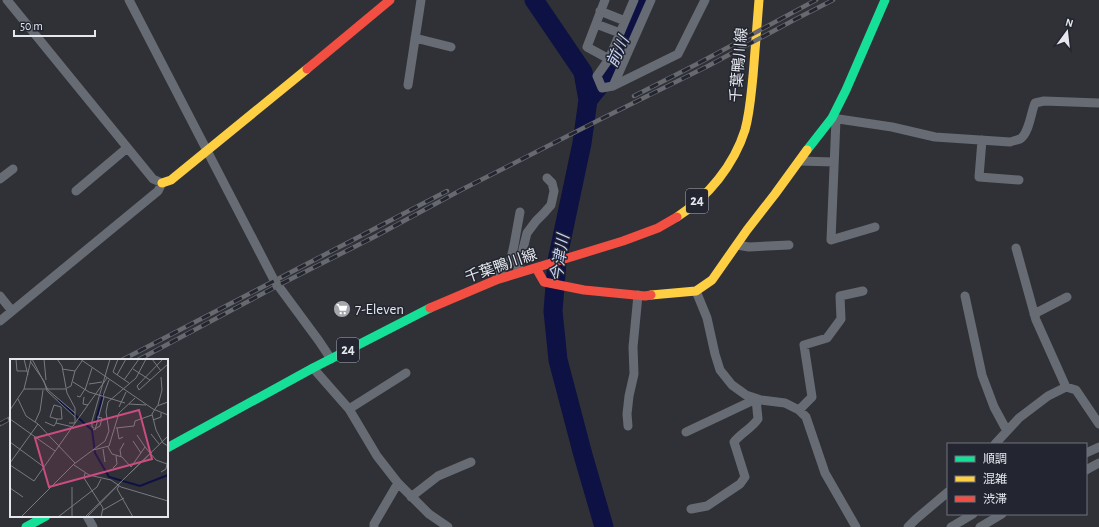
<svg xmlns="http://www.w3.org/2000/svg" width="1099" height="527" viewBox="0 0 1099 527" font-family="'Alegreya Sans','Noto Sans JP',sans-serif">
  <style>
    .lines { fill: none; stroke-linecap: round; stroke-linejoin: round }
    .river { stroke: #0d1143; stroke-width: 19 }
    .street { stroke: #676b73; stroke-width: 9 }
    .fast { stroke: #16e098; stroke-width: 9 }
    .slow { stroke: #ffcf43; stroke-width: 9 }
    .jam { stroke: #f24e42; stroke-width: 9 }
    .rail-casing { stroke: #676970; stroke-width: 4.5 }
    .rail { stroke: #232630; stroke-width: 3; stroke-dasharray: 9; stroke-linecap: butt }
    .labels { text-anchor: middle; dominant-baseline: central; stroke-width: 3; stroke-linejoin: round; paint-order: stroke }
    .shield { fill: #232630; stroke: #aaadb4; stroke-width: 1 }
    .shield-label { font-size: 14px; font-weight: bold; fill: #e4e7ed }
    .street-label { font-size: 15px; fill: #e4e7ed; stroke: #232630 }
    .poi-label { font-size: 15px; fill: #e4e7ed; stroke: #232630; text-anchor: start }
    .water-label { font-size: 16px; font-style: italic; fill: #c9d5f9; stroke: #232630 }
    .inset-river { fill: none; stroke: #0d1143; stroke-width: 2 }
    .inset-road { fill: none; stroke: #787a7f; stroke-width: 1 }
    .view { fill: #ca4c80; fill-opacity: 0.15; stroke: #ca4c80; stroke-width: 2 }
    .inset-edge { fill: none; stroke: #e4e7ed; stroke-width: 2 }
  </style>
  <rect width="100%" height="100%" fill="#303136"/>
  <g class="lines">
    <!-- river -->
    <path class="river" d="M 534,0 L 583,72 L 588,100 L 582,143 L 557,261 L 553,311 L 558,360 L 583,455 L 604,527
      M 588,100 L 607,76 L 643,0"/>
    <!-- street -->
    <path class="street" d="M 129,0 L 274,280 L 319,341 L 331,359
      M 605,0 L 587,47 L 609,59
      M 634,0 L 609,59 L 597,76 L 602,88 L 613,86 L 678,54 L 705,0
      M 600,11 L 625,21
      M 596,24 L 620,33
      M 415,38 L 451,47
      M 408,85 L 421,0
      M 613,86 L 651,0
      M 832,118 L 892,127 L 935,137 L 1010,142 C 1013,141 1017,140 1020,139 C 1029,134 1031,112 1035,103 L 1044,101 L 1099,103
      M 836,119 L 831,240 L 875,227
      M 982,140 L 979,177 L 1019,180
      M 799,161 L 834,162
      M 0,179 L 13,169
      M 76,191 L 127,148
      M 737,245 L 749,247 L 789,245
      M 1016,248 L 1036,320 L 1066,387
      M 517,273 L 527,233 L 536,221 L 544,213 L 551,205 L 554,191 L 552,183 L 547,178
      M 496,280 L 501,271 L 510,263 L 514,245 L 520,212
      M 696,291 L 707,318 L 715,354 L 720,370 L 732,385 L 746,395 L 761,400 L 785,403 L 799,410 L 806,417 L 825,473 L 856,527
      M 0,296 L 12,311
      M 965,296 L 982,375 L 994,407 L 1007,431
      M 1034,314 L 1067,297
      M 0,321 L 158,191 L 162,183 L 153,179 L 7,0
      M 313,368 L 349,409 L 377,456 L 398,483 L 429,514 L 448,527
      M 349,409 L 406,373
      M 799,410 L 812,397 L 804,345 L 827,338 L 841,319 L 840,296 L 863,291
      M 628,426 L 627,414 L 629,396 L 634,374 L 633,347 L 638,295
      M 686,432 L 756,399 L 758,419 C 751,429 741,433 734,442 L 745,477 L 740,484 L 707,506 L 691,509
      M 995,444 L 1019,418 L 1048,396 L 1066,387 L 1076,390 L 1099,424
      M 1086,453 L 1099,447
      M 1086,470 L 1099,463
      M 411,497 L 438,476 L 471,462
      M 87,516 L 93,527
      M 374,527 L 374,524 L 398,483
      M 908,527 L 916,519 L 948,492
      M 951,527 L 973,514
      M 980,527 L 1002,514"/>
    <!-- fast -->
    <path class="fast" d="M 807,150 L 832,118 L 846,90 L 885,0
      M 167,448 L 313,368 L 430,308
      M 26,527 L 46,516"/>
    <!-- slow -->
    <path class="slow" d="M 162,183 L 171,180 L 307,69
      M 677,217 C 708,197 734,165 745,130 C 750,112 751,94 753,76 C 755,51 757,25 759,0
      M 651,295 L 696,291 L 712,280 L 747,230 L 775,194 L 807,150"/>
    <!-- jam -->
    <path class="jam" d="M 307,69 L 390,0
      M 536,268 L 544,282 L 584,290 L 645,296 L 651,295
      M 430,308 L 496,280 L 623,241 L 658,228 L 677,217"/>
    <!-- rail casing -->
    <g class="rail-casing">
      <path id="rail" d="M 634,96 L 697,64 L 816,0
        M 122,360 L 447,191
        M 138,360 L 277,286 L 376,236 L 461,190 L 601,119 L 708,66 L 794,20 L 833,0
        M 0,424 L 11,418"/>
    </g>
    <!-- rail -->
    <use href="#rail" class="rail"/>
  </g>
  <!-- icons -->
  <defs>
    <g id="supermarket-disc" transform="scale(0.9)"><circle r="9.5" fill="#a5a7ad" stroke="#232630"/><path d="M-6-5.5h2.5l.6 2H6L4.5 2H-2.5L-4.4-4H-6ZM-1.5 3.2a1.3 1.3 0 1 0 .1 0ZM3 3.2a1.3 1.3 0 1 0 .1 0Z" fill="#fff"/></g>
  </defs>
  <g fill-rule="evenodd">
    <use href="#supermarket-disc" x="342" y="309"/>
  </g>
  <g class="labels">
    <!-- shield labels -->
    <g class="shield">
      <rect x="686" y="189" width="22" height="24" rx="3"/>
      <rect x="337" y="338" width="22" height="24" rx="3"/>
    </g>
    <g class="shield-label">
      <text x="697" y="201">24</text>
      <text x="348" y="350">24</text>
    </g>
    <!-- street labels -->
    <g class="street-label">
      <text transform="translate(739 65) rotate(-85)">千葉鴨川線</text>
      <text transform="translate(501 266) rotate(-19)">千葉鴨川線</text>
    </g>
    <!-- poi labels -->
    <g class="poi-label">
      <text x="355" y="309">7-Eleven</text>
    </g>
    <!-- water labels -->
    <g class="water-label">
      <text transform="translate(618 52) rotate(-65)">前川</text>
      <text transform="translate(560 258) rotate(-81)">今津川</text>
    </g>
  </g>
  <!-- overview -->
  <g transform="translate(10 359)">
    <rect width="158" height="158" fill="#303136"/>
    <path class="inset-river" d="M 48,41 L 82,71 L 85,94 L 99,118 L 130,127 L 158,116M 85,65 L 93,35"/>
    <path class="inset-road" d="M 6,0 L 7,12 L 17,12M 14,0 L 18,16M 22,0 L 38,31 L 65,54M 34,0 L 36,21M 47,0 L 52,7 L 57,34 L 65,49 L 65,64 L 59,64M 70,0 L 143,50 L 158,56M 108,0 L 103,13 L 119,24M 142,0 L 151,12M 153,0 L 127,27 L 129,31 L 158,5M 20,2 L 34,22 L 37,32 L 65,58M 52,10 L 65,12 L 61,27 L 57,29M 123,10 L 140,21M 65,12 L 72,2M 107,16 L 116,0M 114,21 L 129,0M 63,23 L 79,33 L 115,44M 79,25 L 92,23M 14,30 L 56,30M 75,31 L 82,9M 67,37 L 70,38 L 75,30M 93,37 L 99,21M 74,38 L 73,45 L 78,46M 8,40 L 16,57 L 28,65 L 65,104M 158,43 L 147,47 L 142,55 L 146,71 L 153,84 L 158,87M 119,45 L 136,46M 148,46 L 152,31 L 151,18M 109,48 L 116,33M 0,51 L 14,30 L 21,1M 0,60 L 45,92M 143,61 L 151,58 L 151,54M 25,63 L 30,52 L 33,31M 35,63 L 44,67 L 46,64 L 63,68M 46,64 L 47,60 L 40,58 L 44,46 L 51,48 L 52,60 L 47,60M 84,69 L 82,68 L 82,62 L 100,0M 106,69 L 124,67 L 125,62 L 142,56M 107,69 L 109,80 L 113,78M 83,71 L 90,67 L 92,59 L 87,58M 85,71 L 94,38M 141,75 L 149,85M 127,76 L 135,88M 123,82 L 131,94M 0,83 L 34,108M 98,88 L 102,95 L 112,98 L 121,108 L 135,88 L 146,101 L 157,105M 93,90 L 95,103M 83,91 L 99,87 L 109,54 L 125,39M 111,97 L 110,91 L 114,84M 0,104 L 28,65M 0,106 L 24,122 L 97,19M 64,106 L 79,116 L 101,121 L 111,128 L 158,142M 103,109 L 107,105 L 106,97M 151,113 L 156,110 L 158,99M 75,114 L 74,119 L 93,149 L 91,158M 119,115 L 142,93M 109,127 L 107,130 L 123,158M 0,129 L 13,138M 93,151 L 114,139M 11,158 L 64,105 L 95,82 L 99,72 L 96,53 L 98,43 L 126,19 L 136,0M 48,158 L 87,128 L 91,120M 62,158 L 62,128M 75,158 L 158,77M 77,158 L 112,122"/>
    <path class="view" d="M 129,51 L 142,100 L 39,128 L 25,79 Z"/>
    <rect width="158" height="158" class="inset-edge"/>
  </g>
  <!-- legend -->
  <rect x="947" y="443" width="140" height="72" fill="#232630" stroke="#70737c"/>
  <rect x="955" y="456" width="20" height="6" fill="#16e098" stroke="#70737c"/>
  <text x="983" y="463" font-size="12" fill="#e4e7ed">順調</text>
  <rect x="955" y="476" width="20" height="6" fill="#ffcf43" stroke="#70737c"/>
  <text x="983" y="483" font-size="12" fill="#e4e7ed">混雑</text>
  <rect x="955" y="496" width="20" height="6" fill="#f24e42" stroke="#70737c"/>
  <text x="983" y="503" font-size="12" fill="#e4e7ed">渋滞</text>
  <!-- north arrow -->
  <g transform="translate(1067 32) rotate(15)" stroke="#232630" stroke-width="3" paint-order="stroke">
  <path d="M0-3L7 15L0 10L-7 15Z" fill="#e4e7ed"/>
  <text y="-6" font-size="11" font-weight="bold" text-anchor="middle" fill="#e4e7ed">N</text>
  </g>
  <!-- scale -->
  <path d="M14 30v6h81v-6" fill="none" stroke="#e4e7ed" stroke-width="2"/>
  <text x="20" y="30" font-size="12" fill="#e4e7ed" stroke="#232630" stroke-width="3" paint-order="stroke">50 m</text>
</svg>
